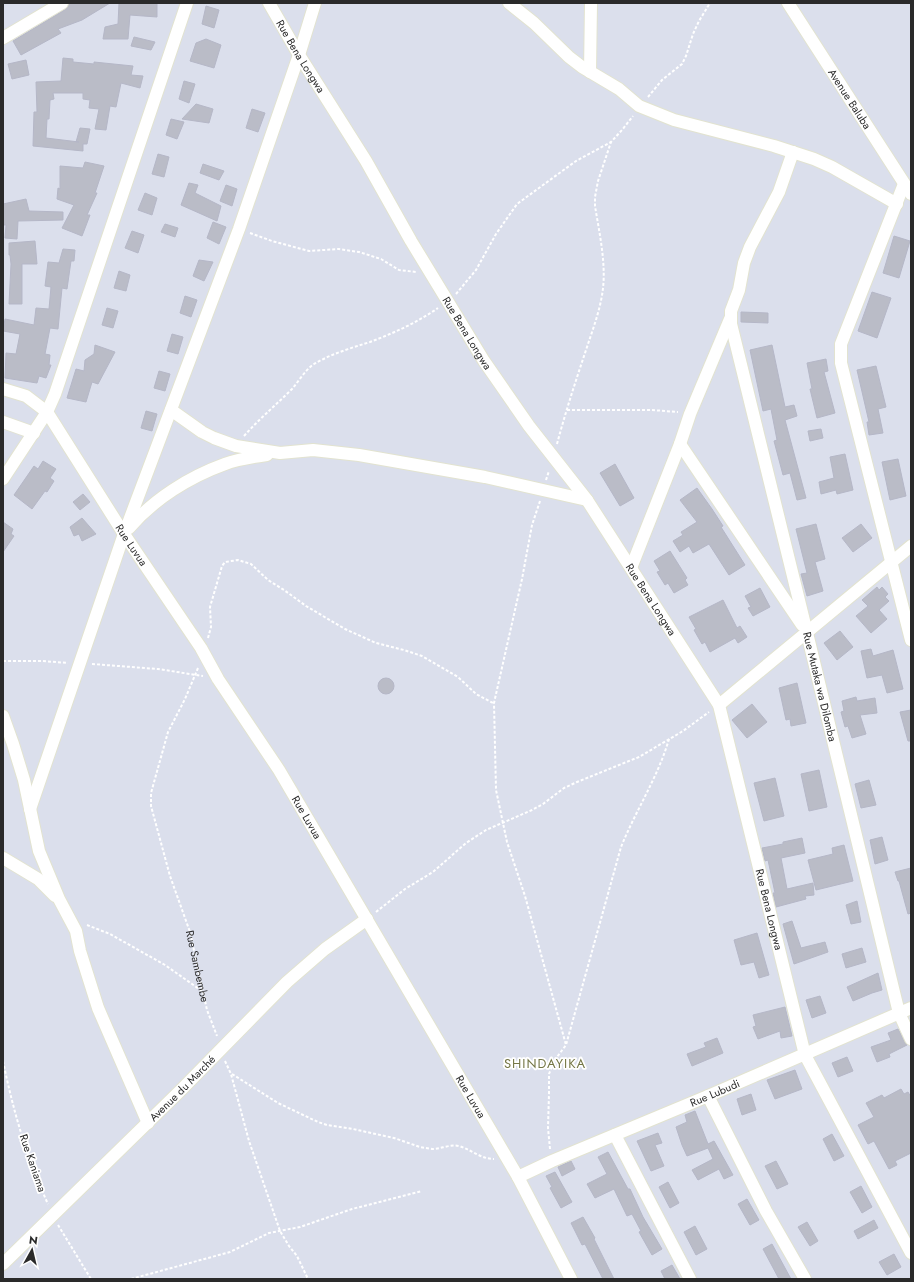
<svg xmlns="http://www.w3.org/2000/svg" width="914" height="1282" viewBox="0 0 914 1282" font-family="Jost,sans-serif">
  <style>
    .building { fill: #babcc7; stroke: #b5b7c7 }
    .lines { fill: none; stroke-linecap: round; stroke-linejoin: round }
    .minor-casing { stroke: #e2e3d0; stroke-width: 14 }
    .path { stroke: #fff; stroke-width: 2; stroke-dasharray: 3 2; stroke-linecap: butt }
    .minor { stroke: #fff; stroke-width: 12 }
    .labels { text-anchor: middle; dominant-baseline: central; stroke-width: 3.5; stroke-linejoin: round; paint-order: stroke }
    .street-label { font-size: 11px; fill: #2a2a2a; stroke: #fff }
    .quarter-label { font-size: 13px; letter-spacing: 1px; fill: #747646; stroke: #fff }
  </style>
  <rect width="100%" height="100%" fill="#dbdfec"/>
  <!-- building -->
  <path class="building" d="M 69,3 L 110,3 L 82,20 L 58,29 L 61,33 L 21,55 L 13,41 L 66,9 Z
    M 119,3 L 157,3 L 157,17 L 130,15 L 128,39 L 103,39 L 105,27 L 118,24 Z
    M 206,6 L 219,10 L 214,28 L 202,24 Z
    M 134,37 L 155,42 L 151,50 L 131,46 Z
    M 206,39 L 221,45 L 214,68 L 190,61 L 196,43 Z
    M 63,58 L 73,59 L 73,62 L 94,64 L 94,62 L 133,66 L 131,75 L 143,76 L 140,88 L 121,83 L 116,107 L 110,106 L 106,130 L 95,129 L 99,109 L 89,108 L 90,100 L 83,99 L 83,93 L 53,93 L 54,99 L 50,100 L 49,119 L 47,119 L 46,138 L 79,142 L 76,142 L 80,128 L 90,129 L 87,144 L 83,144 L 83,151 L 33,146 L 34,112 L 37,112 L 36,82 L 61,81 Z
    M 26,60 L 29,75 L 12,79 L 8,64 Z
    M 184,81 L 195,84 L 189,103 L 179,99 Z
    M 196,104 L 213,109 L 209,123 L 182,119 Z
    M 252,109 L 265,113 L 258,132 L 246,128 Z
    M 171,119 L 184,122 L 177,139 L 166,135 Z
    M 158,154 L 169,157 L 164,177 L 152,174 Z
    M 85,162 L 104,166 L 95,193 L 97,193 L 87,215 L 90,215 L 82,236 L 62,228 L 74,205 L 57,199 L 58,188 L 60,189 L 60,166 L 83,168 Z
    M 203,164 L 224,171 L 219,180 L 200,173 Z
    M 189,183 L 198,185 L 195,193 L 221,206 L 217,221 L 181,205 Z
    M 226,185 L 237,189 L 232,206 L 220,201 Z
    M 145,193 L 157,198 L 152,215 L 138,210 Z
    M 26,199 L 29,211 L 63,212 L 63,220 L 18,221 L 17,239 L 5,238 L 6,225 L 3,225 L 3,204 Z
    M 213,222 L 226,227 L 219,244 L 207,238 Z
    M 165,224 L 178,228 L 175,237 L 161,232 Z
    M 132,231 L 144,235 L 138,253 L 125,248 Z
    M 894,236 L 910,241 L 899,278 L 883,273 Z
    M 35,241 L 37,264 L 22,264 L 22,304 L 9,304 L 11,264 L 10,255 L 9,255 L 9,243 Z
    M 63,249 L 75,250 L 74,261 L 71,261 L 67,289 L 62,288 L 58,329 L 50,328 L 45,354 L 50,355 L 49,365 L 51,365 L 46,378 L 39,376 L 37,383 L 5,378 L 6,353 L 16,354 L 20,334 L 3,331 L 5,319 L 34,325 L 36,308 L 49,309 L 51,287 L 45,286 L 48,262 L 59,263 Z
    M 199,260 L 213,262 L 204,281 L 193,276 Z
    M 119,271 L 130,275 L 126,291 L 114,288 Z
    M 872,292 L 891,298 L 877,338 L 858,331 Z
    M 185,296 L 197,300 L 191,317 L 180,313 Z
    M 107,308 L 118,311 L 113,328 L 102,325 Z
    M 741,312 L 768,313 L 768,323 L 741,322 Z
    M 172,334 L 183,337 L 178,354 L 167,351 Z
    M 95,345 L 115,352 L 98,384 L 92,382 L 86,402 L 67,398 L 76,369 L 84,371 L 85,360 L 94,354 Z
    M 772,345 L 785,407 L 794,405 L 797,416 L 785,420 L 806,498 L 797,500 L 790,473 L 783,475 L 774,441 L 777,440 L 771,409 L 763,411 L 750,350 Z
    M 826,359 L 828,371 L 824,372 L 835,413 L 817,418 L 810,389 L 812,389 L 807,363 Z
    M 876,366 L 886,407 L 878,409 L 883,433 L 869,435 L 867,422 L 869,422 L 857,370 Z
    M 159,371 L 170,374 L 165,391 L 154,388 Z
    M 146,411 L 157,414 L 152,431 L 141,428 Z
    M 821,429 L 823,438 L 810,441 L 808,431 Z
    M 845,454 L 853,490 L 837,494 L 836,490 L 821,494 L 819,482 L 834,478 L 830,457 Z
    M 898,459 L 906,496 L 890,500 L 882,462 Z
    M 43,461 L 56,469 L 50,478 L 54,481 L 47,492 L 45,491 L 32,509 L 14,495 L 34,466 L 38,469 Z
    M 615,464 L 634,498 L 620,506 L 600,473 Z
    M 697,488 L 712,509 L 723,526 L 721,527 L 745,565 L 729,575 L 709,544 L 693,553 L 689,546 L 680,552 L 673,541 L 683,535 L 681,532 L 697,522 L 680,500 Z
    M 83,494 L 90,502 L 80,510 L 73,502 Z
    M 82,518 L 96,534 L 82,541 L 79,534 L 74,536 L 70,527 Z
    M 3,522 L 13,529 L 11,534 L 14,536 L 3,552 Z
    M 816,524 L 825,559 L 815,562 L 823,591 L 807,596 L 801,574 L 807,573 L 796,529 Z
    M 861,524 L 872,538 L 853,552 L 842,538 Z
    M 670,551 L 687,578 L 685,580 L 688,585 L 674,593 L 668,583 L 665,585 L 657,572 L 660,571 L 654,561 Z
    M 877,587 L 879,590 L 882,587 L 888,594 L 885,597 L 889,601 L 879,610 L 887,619 L 871,633 L 856,616 L 868,606 L 862,600 Z
    M 760,588 L 770,607 L 753,616 L 748,608 L 751,607 L 745,596 Z
    M 723,600 L 737,628 L 740,626 L 747,637 L 738,643 L 735,638 L 710,652 L 705,642 L 702,644 L 694,630 L 696,629 L 689,617 Z
    M 840,631 L 853,647 L 837,660 L 824,643 Z
    M 871,649 L 873,656 L 893,650 L 903,689 L 887,693 L 882,675 L 867,678 L 861,651 Z
    M378 686a8 8 0 1 1 16 0a8 8 0 1 1-16 0Z
    M 797,683 L 806,723 L 791,726 L 790,719 L 786,720 L 779,688 Z
    M 856,697 L 857,701 L 875,698 L 877,713 L 860,715 L 866,734 L 852,738 L 848,726 L 845,727 L 841,712 L 844,711 L 842,701 Z
    M 752,704 L 767,722 L 747,738 L 732,720 Z
    M 911,710 L 911,741 L 908,741 L 900,712 Z
    M 819,770 L 827,807 L 809,811 L 801,774 Z
    M 775,778 L 784,816 L 764,821 L 754,783 Z
    M 869,780 L 876,805 L 861,808 L 855,784 Z
    M 882,837 L 888,860 L 875,864 L 870,840 Z
    M 802,838 L 805,853 L 781,858 L 787,889 L 813,883 L 814,895 L 805,896 L 806,899 L 776,907 L 773,893 L 775,893 L 768,860 L 765,861 L 762,848 L 783,844 L 783,842 Z
    M 844,845 L 853,881 L 816,890 L 808,860 L 833,854 L 832,848 Z
    M 911,868 L 911,913 L 908,914 L 899,881 L 898,881 L 895,872 Z
    M 857,901 L 861,922 L 851,924 L 846,905 Z
    M 792,921 L 801,948 L 825,942 L 828,952 L 794,964 L 783,924 Z
    M 757,933 L 769,975 L 759,978 L 754,962 L 741,965 L 734,940 Z
    M 862,948 L 866,962 L 846,968 L 842,954 Z
    M 878,973 L 882,990 L 872,993 L 853,1001 L 847,987 Z
    M 820,996 L 826,1013 L 812,1018 L 806,1000 Z
    M 785,1007 L 792,1036 L 781,1038 L 780,1031 L 758,1039 L 753,1027 L 756,1026 L 753,1015 Z
    M 898,1029 L 907,1045 L 889,1054 L 890,1057 L 877,1062 L 871,1047 L 891,1040 L 888,1033 Z
    M 717,1038 L 723,1053 L 692,1066 L 687,1054 L 706,1047 L 704,1043 Z
    M 847,1057 L 853,1071 L 838,1077 L 832,1063 Z
    M 795,1070 L 802,1089 L 775,1099 L 767,1080 Z
    M 901,1089 L 904,1094 L 908,1092 L 911,1097 L 911,1153 L 895,1161 L 897,1165 L 889,1169 L 874,1141 L 868,1144 L 858,1125 L 874,1117 L 866,1103 L 882,1095 L 884,1098 Z
    M 751,1094 L 756,1110 L 742,1115 L 737,1099 Z
    M 695,1111 L 708,1144 L 714,1141 L 733,1175 L 724,1179 L 719,1169 L 698,1180 L 692,1170 L 713,1159 L 708,1148 L 687,1156 L 682,1145 L 676,1127 L 687,1122 L 685,1115 Z
    M 658,1133 L 662,1143 L 655,1145 L 664,1166 L 651,1171 L 637,1141 Z
    M 832,1134 L 844,1156 L 834,1161 L 823,1139 Z
    M 608,1152 L 628,1189 L 630,1189 L 643,1217 L 662,1249 L 652,1255 L 639,1232 L 641,1231 L 632,1214 L 627,1216 L 614,1189 L 595,1198 L 587,1184 L 607,1174 L 598,1157 Z
    M 571,1161 L 575,1169 L 562,1176 L 558,1167 Z
    M 776,1161 L 788,1184 L 777,1189 L 765,1166 Z
    M 555,1172 L 572,1202 L 561,1208 L 550,1188 L 552,1187 L 546,1176 Z
    M 668,1182 L 679,1203 L 670,1208 L 659,1187 Z
    M 861,1186 L 872,1207 L 862,1213 L 850,1192 Z
    M 747,1199 L 759,1220 L 750,1225 L 738,1204 Z
    M 583,1217 L 595,1238 L 594,1239 L 614,1279 L 603,1279 L 585,1244 L 582,1245 L 571,1223 Z
    M 874,1220 L 878,1228 L 858,1239 L 854,1231 Z
    M 807,1222 L 818,1241 L 810,1246 L 798,1227 Z
    M 695,1226 L 707,1249 L 696,1255 L 684,1232 Z
    M 772,1244 L 791,1279 L 779,1279 L 763,1249 Z
    M 894,1254 L 901,1267 L 887,1275 L 879,1262 Z
    M 672,1265 L 680,1279 L 665,1279 L 661,1271 Z"/>
  <g class="lines">
    <!-- minor casing -->
    <g class="minor-casing">
      <g id="minor">
        <path id="s2" d="M 269,3 L 299,55 L 366,161 L 411,241 L 484,361 L 529,426 L 587,500 L 719,705 L 805,1055 L 911,1253"/>
        <path d="M 509,3 L 534,23 L 569,57 L 582,67 L 619,89 L 639,106 L 674,120 L 774,146 L 814,159 L 832,167 L 897,204"/>
        <path id="s3" d="M 788,3 L 911,194"/>
        <path d="M 3,38 L 62,3"/>
        <path d="M 590,72 L 591,3"/>
        <path id="s4" d="M 793,152 L 779,192 L 750,247 L 744,263 L 739,290 L 731,311 L 731,324 L 807,633 L 899,1013 L 911,1039"/>
        <path d="M 904,184 L 841,344 L 841,363 L 911,640"/>
        <path id="s5" d="M 3,389 L 26,396 L 47,412 L 124,534 L 201,648 L 218,679 L 279,770 L 518,1177 L 571,1279"/>
        <path d="M 171,410 L 202,432 L 214,438 L 236,446 L 280,453 L 313,450 L 359,455 L 485,477 L 587,500"/>
        <path d="M 3,422 L 34,433"/>
        <path d="M 680,444 L 802,625"/>
        <path d="M 3,479 L 47,412 L 55,394 L 187,3"/>
        <path d="M 129,528 C 154,499 189,477 225,464 C 238,459 253,457 267,455"/>
        <path d="M 631,568 L 680,444 L 690,414 L 730,319"/>
        <path d="M 719,705 L 911,546"/>
        <path d="M 3,716 L 13,744 L 24,780 L 39,851 L 59,899 L 76,931 L 80,951 L 98,1008 L 148,1123"/>
        <path d="M 30,809 L 124,534 L 239,229 L 299,55 L 315,3"/>
        <path d="M 3,858 L 38,879 L 55,896"/>
        <path d="M 708,1096 L 766,1211 L 805,1279"/>
        <path d="M 615,1135 L 690,1279"/>
        <path id="s6" d="M 518,1177 L 552,1161 L 708,1096 L 911,1008"/>
        <path id="s7" d="M 3,1264 L 182,1089 L 287,982 L 325,949 L 367,919"/>
      </g>
    </g>
    <!-- path -->
    <g class="path">
      <path d="M 648,97 L 662,80 L 682,64 L 686,56 L 693,34 L 699,21 L 710,3"/>
      <path d="M 250,233 L 272,241 L 309,251 L 339,249 L 359,252 L 381,259 L 399,270 L 416,272"/>
      <path d="M 456,294 L 476,270 L 496,234 L 517,204 L 576,161 L 611,142"/>
      <path d="M 567,410 L 652,410 L 678,412"/>
      <path d="M 244,436 C 259,419 276,405 292,389 C 299,381 305,370 314,364 C 331,354 351,348 370,342 C 394,333 418,322 438,308"/>
      <path d="M 557,444 C 566,410 577,377 588,344 C 594,326 601,307 603,288 C 606,262 599,231 595,206 L 595,197 L 598,181 L 611,142 L 622,130 L 633,116"/>
      <path d="M 546,480 L 549,471"/>
      <path d="M 540,501 L 532,525 L 522,579 L 494,703 L 496,790 L 507,842 L 525,896 L 566,1045"/>
      <path d="M 208,638 L 211,627 L 210,607 L 222,566 L 225,562 L 238,560 L 251,564 L 268,580 L 284,590 L 306,606 L 345,629 L 376,643 L 404,650 L 422,656 L 458,677 L 476,694 L 493,703"/>
      <path d="M 3,661 L 42,661 L 68,663"/>
      <path d="M 92,664 L 158,669 L 203,676"/>
      <path id="s1" d="M 198,668 L 185,699 L 168,732 L 151,793 L 151,806 L 170,876 L 190,932 L 207,1010 L 217,1036"/>
      <path d="M 376,912 L 405,889 L 433,872 L 466,843 L 486,830 L 532,810 L 543,804 L 564,788 L 577,782 L 639,757 L 683,731 L 709,712"/>
      <path d="M 87,925 L 110,934 L 165,965 L 202,991"/>
      <path d="M 3,1061 C 13,1110 27,1159 48,1204"/>
      <path d="M 225,1061 L 231,1074 L 249,1141 L 280,1231 L 289,1246 L 297,1256 L 308,1279"/>
      <path d="M 232,1074 L 278,1103 L 318,1122 L 327,1125 L 353,1129 L 394,1138 L 420,1147 L 432,1149 C 441,1149 450,1144 459,1146 C 472,1150 481,1159 494,1159"/>
      <path d="M 550,1149 L 548,1128 L 549,1094 L 549,1074 L 554,1061 L 566,1045 L 621,847 C 636,810 658,777 669,739"/>
      <path d="M 58,1225 L 91,1279"/>
      <path d="M 131,1279 L 230,1252 L 269,1233 L 300,1227 L 352,1209 L 422,1191"/>
    </g>
    <!-- minor -->
    <use href="#minor" class="minor"/>
  </g>
  <g class="labels">
    <!-- street labels -->
    <g class="street-label">
      <text stroke="none"><textPath href="#s2" startOffset="62">Rue Bena Longwa</textPath></text>
      <text stroke="none"><textPath href="#s3" startOffset="114">Avenue Baluba</textPath></text>
      <text stroke="none"><textPath href="#s2" startOffset="385">Rue Bena Longwa</textPath></text>
      <text stroke="none"><textPath href="#s5" startOffset="208">Rue Luvua</textPath></text>
      <text stroke="none"><textPath href="#s2" startOffset="709">Rue Bena Longwa</textPath></text>
      <text stroke="none"><textPath href="#s4" startOffset="558">Rue Mutaka wa Dilomba</textPath></text>
      <text stroke="none"><textPath href="#s5" startOffset="532">Rue Luvua</textPath></text>
      <text stroke="none"><textPath href="#s2" startOffset="1045">Rue Bena Longwa</textPath></text>
      <text stroke="none"><textPath href="#s1" startOffset="314">Rue Sambembe</textPath></text>
      <text stroke="none"><textPath href="#s7" startOffset="251">Avenue du Marché</textPath></text>
      <text stroke="none"><textPath href="#s6" startOffset="214">Rue Lubudi</textPath></text>
      <text stroke="none"><textPath href="#s5" startOffset="856">Rue Luvua</textPath></text>
      <text transform="translate(33 1163) rotate(71)">Rue Kaniama</text>
    </g>
    <!-- quarter labels -->
    <g class="quarter-label">
      <text x="545" y="1063">SHINDAYIKA</text>
    </g>
  </g>
  <!-- border -->
  <rect width="914" height="1282" fill="none" stroke="#2a2a2a" stroke-width="8"/>
  <!-- north arrow -->
  <g transform="translate(32 1250) rotate(8)" stroke="#ffffff" stroke-width="3" paint-order="stroke">
  <path d="M0-3L7 15L0 10L-7 15Z" fill="#2a2a2a"/>
  <text y="-6" font-size="11" font-weight="bold" text-anchor="middle" fill="#2a2a2a">N</text>
  </g>
</svg>
